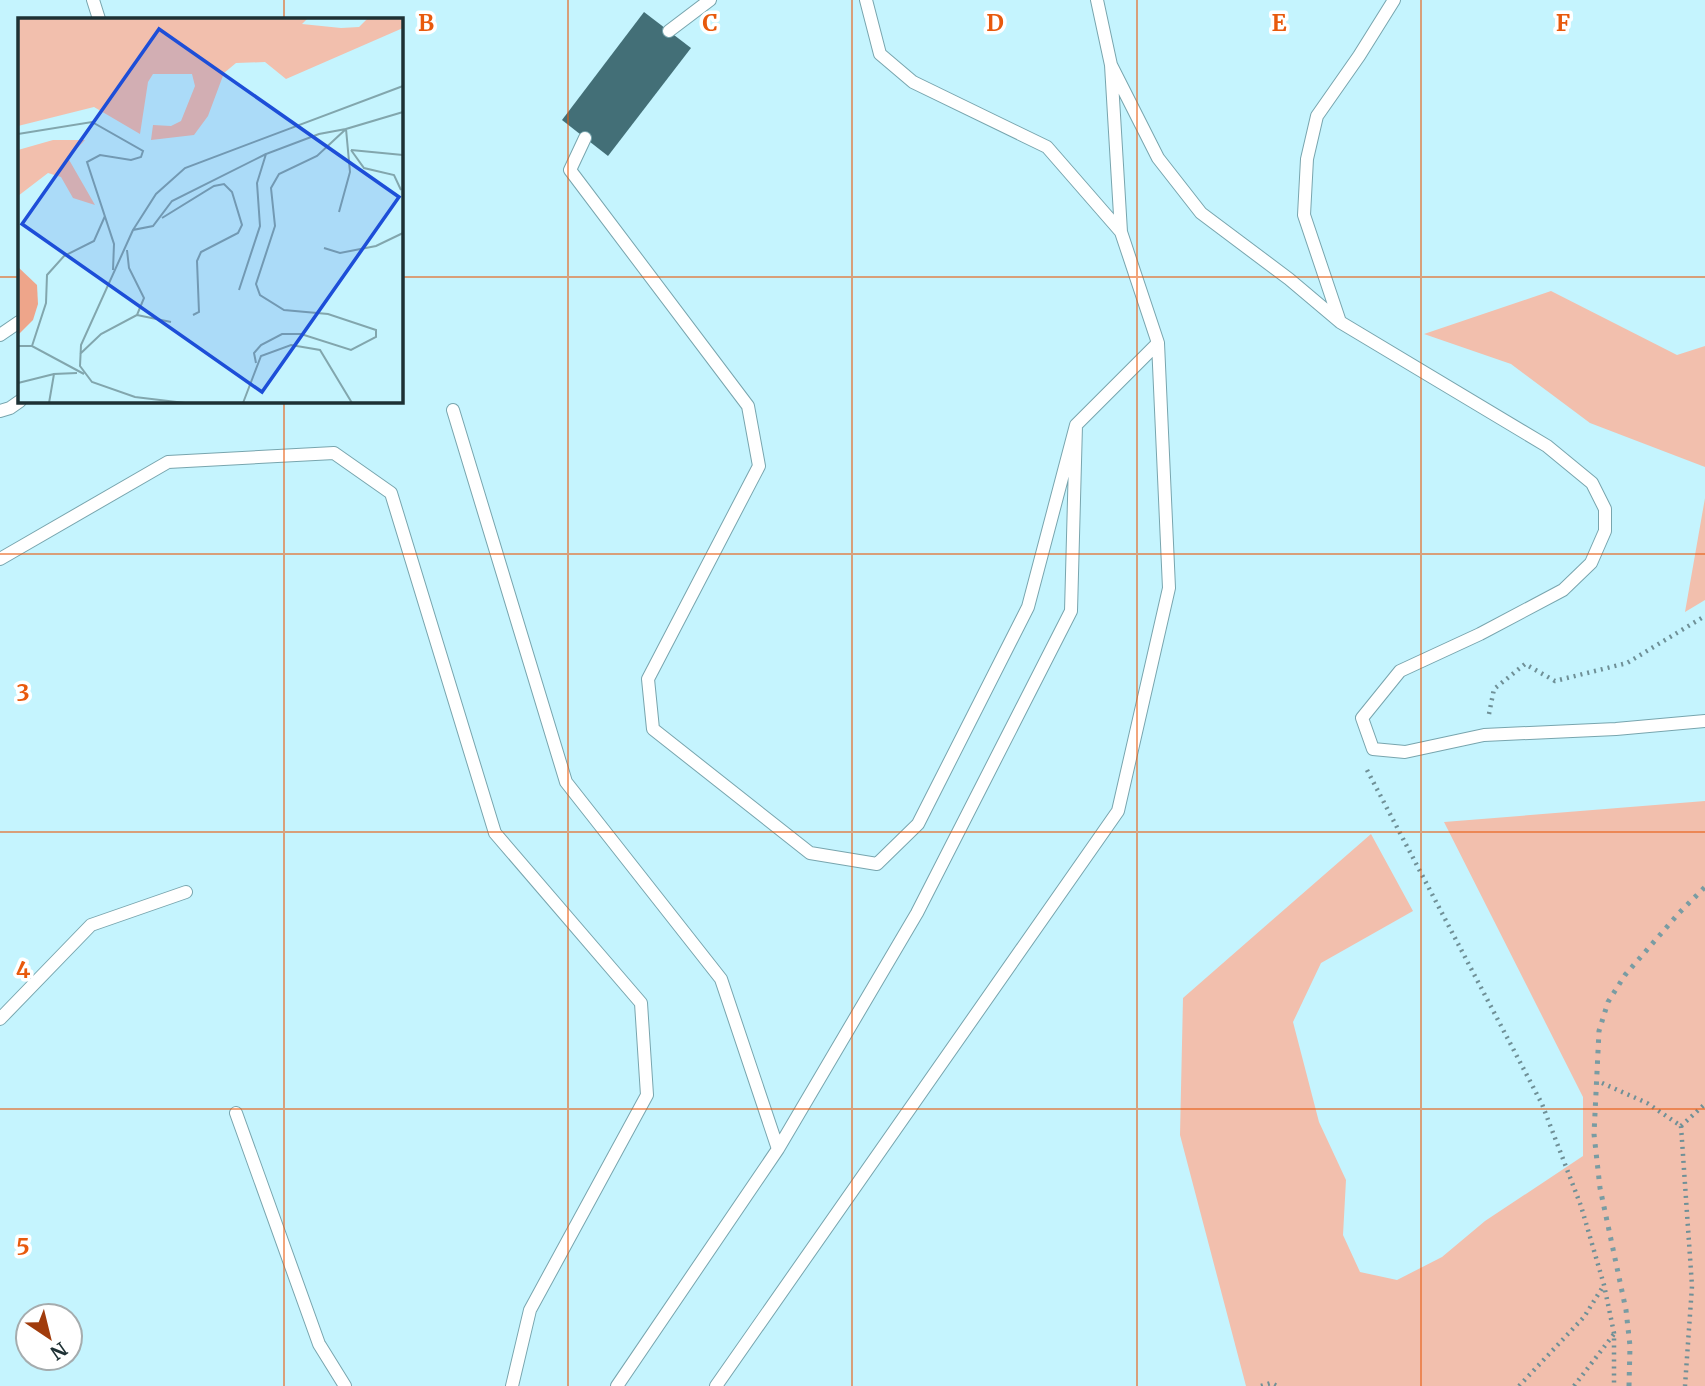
<svg xmlns="http://www.w3.org/2000/svg" width="1705" height="1386" viewBox="0 0 1705 1386" font-family="Merriweather,serif">
  <style>
    .green { fill: #f2bfad }
    .building { fill: #436f77 }
    .lines { fill: none; stroke-linecap: round; stroke-linejoin: round }
    .service-casing { stroke: #78a5ae; stroke-width: 14 }
    .path { stroke: #6f9097; stroke-width: 4.5; stroke-dasharray: 2 5; stroke-linecap: butt }
    .service { stroke: #fff; stroke-width: 12 }
    .rail { stroke: #799ca3; stroke-width: 5; stroke-dasharray: 3.5 7; stroke-linecap: butt }
    .grid { fill: none; stroke: #e8590c; stroke-width: 2; stroke-opacity: 0.55 }
    .inset-road { fill: none; stroke: #82a6ad; stroke-width: 2 }
    .view { fill: #1d4ed8; fill-opacity: 0.15; stroke: #1d4ed8; stroke-width: 3.5 }
    .inset-edge { fill: none; stroke: #1d3034; stroke-width: 3.5 }
    .grid-label { font-size: 23px; text-anchor: middle; font-weight: bold; fill: #e8590c; stroke: #fff; stroke-width: 7; stroke-linejoin: round; paint-order: stroke }
  </style>
  <rect width="100%" height="100%" fill="#c5f4fe"/>
  <!-- green -->
  <path class="green" d="M 1551,291 L 1677,355 L 1705,346 L 1705,467 L 1590,423 L 1511,364 L 1424,334 Z
    M 1705,498 L 1705,600 L 1685,612 Z
    M 1705,801 L 1705,1386 L 1246,1386 L 1180,1135 L 1183,998 L 1371,834 L 1413,911 L 1321,963 L 1293,1022 L 1319,1122 L 1346,1180 L 1343,1235 L 1360,1272 L 1397,1280 L 1442,1257 L 1485,1221 L 1583,1156 L 1583,1097 L 1444,822 Z"/>
  <!-- building -->
  <path class="building" d="M 644,12 L 691,48 L 608,156 L 562,120 Z"/>
  <g class="lines">
    <!-- service casing -->
    <g class="service-casing">
      <path id="service" d="M 93,0 L 99,19
        M 866,0 L 880,54 L 913,82 L 1047,147 L 1121,232
        M 669,31 L 710,0
        M 1111,65 L 1158,158 L 1201,213 L 1289,279 L 1340,322 L 1547,446 L 1592,483 L 1605,509 L 1605,531 L 1591,563 L 1563,590 L 1480,634 L 1400,671 L 1362,718 L 1373,749 L 1405,752 L 1484,735 L 1616,729 L 1705,721
        M 585,138 L 570,170 L 748,406 L 759,466 L 648,679 L 653,729 L 810,853 L 877,864 L 918,824 L 1028,607 L 1076,425
        M 1340,322 L 1304,215 L 1307,159 L 1317,116 L 1359,56 L 1394,0
        M 0,335 L 19,322
        M 453,410 L 566,782 L 721,979 L 778,1149 L 617,1386
        M 0,411 L 10,408 L 20,401
        M 0,559 L 168,462 L 334,453 L 391,493 L 495,833 L 641,1003 L 647,1095 L 530,1310 L 512,1386
        M 0,1019 L 91,925 L 186,892
        M 236,1113 L 319,1344 L 345,1386
        M 778,1149 L 917,913 L 1071,611 L 1076,425 L 1158,343 L 1121,232 L 1111,65 L 1097,0
        M 716,1386 L 1118,811 L 1169,588 L 1158,343"/>
    </g>
    <!-- path -->
    <path class="path" d="M 1489,714 L 1494,689 L 1525,664 L 1555,681 L 1627,663 L 1705,616
      M 1367,770 L 1542,1104 L 1581,1206 L 1604,1285 L 1614,1333 L 1614,1386
      M 1602,1083 L 1647,1103 L 1681,1126
      M 1681,1126 L 1692,1286 L 1685,1386
      M 1681,1126 L 1705,1104
      M 1261,1386 L 1271,1383 L 1277,1386
      M 1519,1386 L 1584,1317 L 1604,1285
      M 1574,1386 L 1614,1334"/>
    <!-- service -->
    <use href="#service" class="service"/>
    <!-- rail -->
    <path class="rail" d="M 1629,1386 L 1630,1346 L 1626,1310 L 1600,1188 L 1594,1134 L 1599,1031 L 1608,1002 L 1625,975 L 1679,913 L 1705,887"/>
  </g>
  <!-- grid -->
  <path class="grid" d="M 284,0 L 284,19M 568,0 L 568,1386M 852,0 L 852,1386M 1137,0 L 1137,1386M 1421,0 L 1421,1386M 0,277 L 19,277M 401,277 L 1705,277M 284,401 L 284,1386M 0,554 L 1705,554M 0,832 L 1705,832M 0,1109 L 1705,1109"/>
  <!-- overview -->
  <g transform="translate(18 18)">
    <rect width="385" height="385" fill="#c5f4fe"/>
    <path d="M 0,0 L 290,0 L 284,6 L 323,10 L 341,9 L 350,0 L 385,0 L 385,10 L 268,61 L 247,44 L 218,45 L 206,55 L 190,98 L 176,117 L 133,122 L 135,107 L 153,108 L 163,103 L 177,68 L 174,56 L 135,56 L 130,64 L 122,116 L 76,89 L 0,108 ZM 35,122 L 67,122 L 50,140 L 77,187 L 55,180 L 43,159 L 30,155 L 0,178 L 0,132 Z" fill="#f2bfad"/>
    <path d="M 0,249 L 19,267 L 20,286 L 15,302 L 0,317 Z" fill="#eea58a"/>
    <path class="inset-road" d="M 0,116 L 74,104 L 125,133 L 123,139 L 113,142 L 82,137 L 69,144 L 96,226 L 95,252M 333,132 L 346,150 L 376,157 L 383,172M 333,132 L 385,137M 144,200 L 196,168 L 206,166 L 214,174 L 224,207 L 220,215 L 183,234 L 179,243 L 181,294 L 175,297M 115,212 L 138,176 L 167,150 L 385,68M 306,230 L 322,235 L 358,228 L 385,215M 221,272 L 242,208 L 239,165 L 248,136 L 301,116 L 328,111 L 332,154 L 321,194M 119,297 L 153,304M 0,328 L 14,328 L 66,356M 14,328 L 28,285 L 29,257 L 46,238 L 76,223 L 87,198M 62,336 L 83,316 L 119,297 L 126,280 L 111,250 L 109,232M 238,345 L 236,335 L 243,327 L 264,316 L 283,316 L 333,332 L 358,319 L 358,312 L 310,296 L 266,292 L 242,277 L 238,266 L 257,208 L 253,170 L 261,156 L 299,138 L 328,111 L 385,94M 0,365 L 36,356M 31,385 L 36,356 L 59,355M 167,385 L 117,379 L 74,364 L 62,348 L 63,327 L 115,212 L 135,208 L 154,183 L 248,136M 225,385 L 243,338 L 273,327 L 302,332 L 334,385"/>
    <path class="view" d="M 141,11 L 381,179 L 244,374 L 4,206 Z"/>
    <rect width="385" height="385" class="inset-edge"/>
  </g>
  <g class="grid-label">
    <text x="426" y="31">B</text>
    <text x="710" y="31">C</text>
    <text x="995" y="31">D</text>
    <text x="1279" y="31">E</text>
    <text x="1563" y="31">F</text>
    <text x="23" y="701">3</text>
    <text x="23" y="978">4</text>
    <text x="23" y="1255">5</text>
  </g>
  <!-- north arrow -->
  <g transform="translate(49 1337) rotate(145)"><circle r="33" fill="#ffffff" stroke="#a5acae" stroke-width="2"/>
  <path d="M0-5L12 26L0 18L-12 26Z" fill="#a13c0c"/>
  <text y="-10" font-size="19" font-weight="bold" text-anchor="middle" fill="#1d3034">N</text>
  </g>
</svg>
